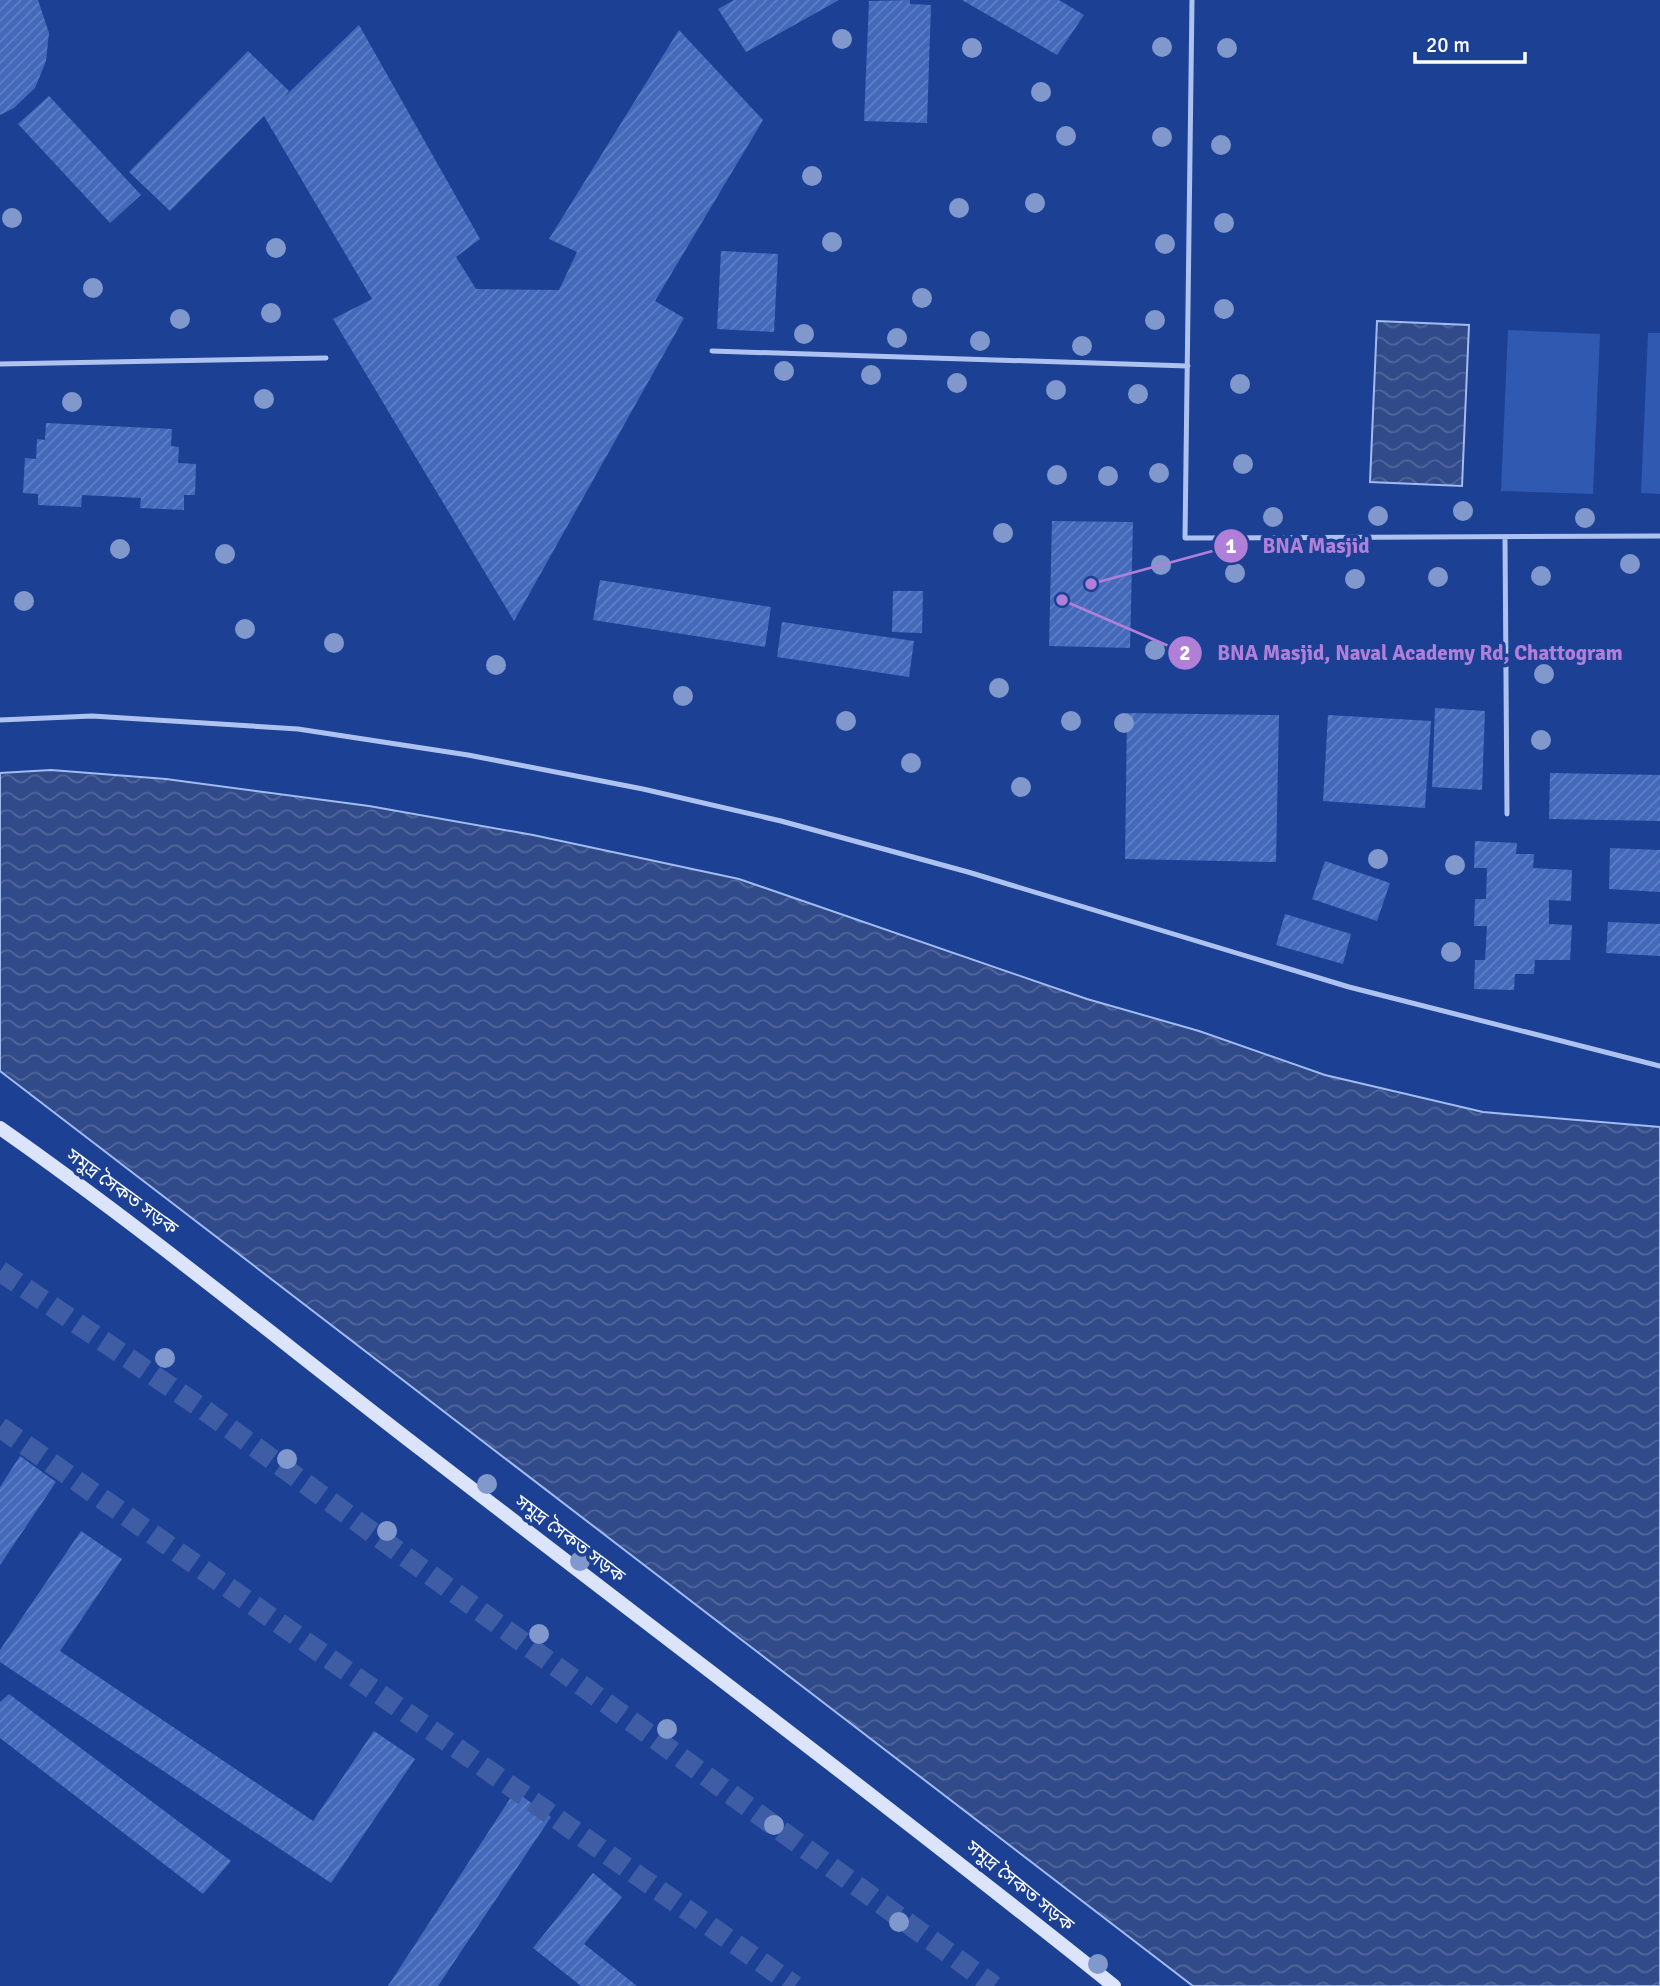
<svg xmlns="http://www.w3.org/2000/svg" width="1660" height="1986" viewBox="0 0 1660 1986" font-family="Signika,'Noto Sans Bengali',sans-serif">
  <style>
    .grass { fill: #3059b2 }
    .water { fill: url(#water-waves); stroke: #a1bbf1; stroke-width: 2 }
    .building { fill: url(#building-hatch) }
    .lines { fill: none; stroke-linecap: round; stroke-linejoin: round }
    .highway-tunnel { stroke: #3e5da4; stroke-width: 21; stroke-dasharray: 21 10; stroke-linecap: butt }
    .lane { stroke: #aec2ef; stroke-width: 5 }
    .secondary { stroke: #dbe4fb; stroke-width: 14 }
    .tree { fill: #8198cd }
    .labels { text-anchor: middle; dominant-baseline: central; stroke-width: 7; stroke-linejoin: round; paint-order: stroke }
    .street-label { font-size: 19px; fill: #fff; stroke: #1c4094 }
    .leader { fill: none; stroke: #b080d9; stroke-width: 2.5 }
    .callout-dot { fill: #b080d9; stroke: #1c4094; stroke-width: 2.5 }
    .mark-label { font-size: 21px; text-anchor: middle; font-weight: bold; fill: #fff }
    .callout-label { font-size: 21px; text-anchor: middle; font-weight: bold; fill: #b080d9; stroke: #1c4094; stroke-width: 7; stroke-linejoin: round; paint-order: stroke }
  </style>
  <defs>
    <pattern id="water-waves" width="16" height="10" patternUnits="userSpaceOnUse" patternTransform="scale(1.75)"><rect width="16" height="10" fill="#314b8a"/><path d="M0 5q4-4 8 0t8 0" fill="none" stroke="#50669c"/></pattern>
    <pattern id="building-hatch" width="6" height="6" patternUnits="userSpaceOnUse" patternTransform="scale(1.75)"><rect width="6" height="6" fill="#4469bb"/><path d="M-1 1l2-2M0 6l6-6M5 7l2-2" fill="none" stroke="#6080c5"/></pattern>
  </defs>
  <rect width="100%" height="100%" fill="#1c4094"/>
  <!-- grass -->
  <path class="grass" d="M 1508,330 L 1600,334 L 1593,494 L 1501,491 Z
    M 1648,333 L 1660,333 L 1660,494 L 1641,493 Z"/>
  <!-- water -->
  <path class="water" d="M 1377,321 L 1469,325 L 1462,486 L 1370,482 Z
    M 51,770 L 166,779 L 369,806 L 533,835 L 739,879 L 1087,999 L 1199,1031 L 1325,1075 L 1483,1112 L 1660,1127 L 1660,1986 L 1193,1986 L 0,1071 L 0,773 Z"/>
  <!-- building -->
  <path class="building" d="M 0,0 L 38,0 L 49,33 L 46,61 L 35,88 L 14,108 L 0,115 Z
    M 734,0 L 839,0 L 746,52 L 718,9 Z
    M 910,0 L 910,4 L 931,5 L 927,123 L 864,121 L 869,1 Z
    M 962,0 L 1059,0 L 1084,15 L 1057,55 Z
    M 359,25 L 480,239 L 456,257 L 476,289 L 559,290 L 577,252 L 549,239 L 679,30 L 763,120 L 655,301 L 684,318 L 514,621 L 333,319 L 372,299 L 264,116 L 170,211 L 129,172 L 248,51 L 289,91 L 284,97 Z
    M 49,96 L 141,195 L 110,223 L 18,124 Z
    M 721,251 L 778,254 L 774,332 L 717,329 Z
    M 46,423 L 172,429 L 171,446 L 179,447 L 178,463 L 196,464 L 195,495 L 184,495 L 184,510 L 140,508 L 141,498 L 82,495 L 81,507 L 38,505 L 38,494 L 23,493 L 25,458 L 36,459 L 37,439 L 45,440 Z
    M 1052,521 L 1133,522 L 1130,648 L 1049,646 Z
    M 600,580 L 771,607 L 765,647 L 593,620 Z
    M 893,591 L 923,591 L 922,633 L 892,632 Z
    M 782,622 L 914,641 L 909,677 L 777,657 Z
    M 1435,708 L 1485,711 L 1482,790 L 1432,787 Z
    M 1127,713 L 1279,715 L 1276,862 L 1125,859 Z
    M 1328,715 L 1431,721 L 1425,808 L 1323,801 Z
    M 1550,773 L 1660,775 L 1660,821 L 1549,819 Z
    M 1475,841 L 1517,843 L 1516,854 L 1534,854 L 1533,868 L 1572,870 L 1571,901 L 1549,900 L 1549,924 L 1572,925 L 1570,960 L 1535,960 L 1534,974 L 1515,974 L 1514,990 L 1474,989 L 1475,960 L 1485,960 L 1487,926 L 1474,926 L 1475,899 L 1486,899 L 1487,868 L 1474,868 Z
    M 1610,848 L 1660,850 L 1660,892 L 1609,889 Z
    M 1325,861 L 1390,883 L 1377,921 L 1312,899 Z
    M 1285,914 L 1351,934 L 1343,964 L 1276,945 Z
    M 1608,922 L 1660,924 L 1660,956 L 1606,953 Z
    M 20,1456 L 56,1482 L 0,1565 L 0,1487 Z
    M 81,1531 L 122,1559 L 60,1651 L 313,1821 L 374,1731 L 415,1759 L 331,1883 L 0,1662 L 0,1650 Z
    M 9,1694 L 231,1861 L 203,1894 L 0,1738 L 0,1702 Z
    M 515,1791 L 551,1817 L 438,1986 L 388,1986 Z
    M 593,1873 L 622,1897 L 584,1944 L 637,1986 L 581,1986 L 533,1948 Z"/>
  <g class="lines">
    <!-- highway-tunnel -->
    <path class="highway-tunnel" d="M 0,1271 L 203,1409 L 994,1986
      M 0,1427 L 795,1986"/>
    <!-- lane -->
    <path class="lane" d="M 1192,0 L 1185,538 L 1660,536
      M 712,351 L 1188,366
      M 0,364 L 326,358
      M 1505,538 L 1507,814
      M 0,720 L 92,716 L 298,729 L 468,755 L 643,789 L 781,821 L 968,872 L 1349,987 L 1660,1066"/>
    <!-- secondary -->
    <path class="secondary" d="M 0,1128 C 147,1231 285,1345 427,1454 C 656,1631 888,1805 1114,1986"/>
  </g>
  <!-- trees -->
  <g class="tree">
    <circle cx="842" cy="39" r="10"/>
    <circle cx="1162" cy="47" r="10"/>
    <circle cx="972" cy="48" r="10"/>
    <circle cx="1227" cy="48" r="10"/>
    <circle cx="1041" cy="92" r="10"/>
    <circle cx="1066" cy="136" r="10"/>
    <circle cx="1162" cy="137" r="10"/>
    <circle cx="1221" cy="145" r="10"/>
    <circle cx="812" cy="176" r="10"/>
    <circle cx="1035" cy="203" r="10"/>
    <circle cx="959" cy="208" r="10"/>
    <circle cx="12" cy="218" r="10"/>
    <circle cx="1224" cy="223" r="10"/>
    <circle cx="832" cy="242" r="10"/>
    <circle cx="1165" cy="244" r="10"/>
    <circle cx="276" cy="248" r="10"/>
    <circle cx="93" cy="288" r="10"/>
    <circle cx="922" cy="298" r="10"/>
    <circle cx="1224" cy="309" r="10"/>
    <circle cx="271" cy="313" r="10"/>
    <circle cx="180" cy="319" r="10"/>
    <circle cx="1155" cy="320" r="10"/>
    <circle cx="804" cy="334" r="10"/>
    <circle cx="897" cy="338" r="10"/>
    <circle cx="980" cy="341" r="10"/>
    <circle cx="1082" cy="346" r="10"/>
    <circle cx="784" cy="371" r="10"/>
    <circle cx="871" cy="375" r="10"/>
    <circle cx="957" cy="383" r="10"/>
    <circle cx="1240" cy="384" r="10"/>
    <circle cx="1056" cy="390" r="10"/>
    <circle cx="1138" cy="394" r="10"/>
    <circle cx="264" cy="399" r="10"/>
    <circle cx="72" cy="402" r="10"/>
    <circle cx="1243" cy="464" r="10"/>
    <circle cx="1159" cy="473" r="10"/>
    <circle cx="1057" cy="475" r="10"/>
    <circle cx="1108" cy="476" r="10"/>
    <circle cx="1463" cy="511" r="10"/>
    <circle cx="1378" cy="516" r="10"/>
    <circle cx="1273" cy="517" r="10"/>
    <circle cx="1585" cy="518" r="10"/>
    <circle cx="1003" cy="533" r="10"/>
    <circle cx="120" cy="549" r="10"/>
    <circle cx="225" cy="554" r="10"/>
    <circle cx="1630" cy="564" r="10"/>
    <circle cx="1161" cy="565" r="10"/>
    <circle cx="1235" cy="573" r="10"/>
    <circle cx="1541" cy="576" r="10"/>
    <circle cx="1438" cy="577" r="10"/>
    <circle cx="1355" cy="579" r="10"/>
    <circle cx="24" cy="601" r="10"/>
    <circle cx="245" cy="629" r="10"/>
    <circle cx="334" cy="643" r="10"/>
    <circle cx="1155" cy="650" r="10"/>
    <circle cx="496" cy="665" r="10"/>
    <circle cx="1544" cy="674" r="10"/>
    <circle cx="999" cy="688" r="10"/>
    <circle cx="683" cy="696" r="10"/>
    <circle cx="846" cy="721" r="10"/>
    <circle cx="1071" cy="721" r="10"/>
    <circle cx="1124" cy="723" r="10"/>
    <circle cx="1541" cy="740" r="10"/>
    <circle cx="911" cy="763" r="10"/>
    <circle cx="1021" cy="787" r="10"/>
    <circle cx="1378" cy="859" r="10"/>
    <circle cx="1455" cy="865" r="10"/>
    <circle cx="1451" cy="952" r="10"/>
    <circle cx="165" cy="1358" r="10"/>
    <circle cx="287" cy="1459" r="10"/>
    <circle cx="487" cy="1484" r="10"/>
    <circle cx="387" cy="1531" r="10"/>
    <circle cx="580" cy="1561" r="10"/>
    <circle cx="539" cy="1634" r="10"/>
    <circle cx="667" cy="1729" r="10"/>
    <circle cx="774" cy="1825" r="10"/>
    <circle cx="899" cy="1922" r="10"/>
    <circle cx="1098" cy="1964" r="10"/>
  </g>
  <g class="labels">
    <!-- street labels -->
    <g class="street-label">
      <text transform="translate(122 1192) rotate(36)">সমুদ্র সৈকত সড়ক</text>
      <text transform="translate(570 1539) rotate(37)">সমুদ্র সৈকত সড়ক</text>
      <text transform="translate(1020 1886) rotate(39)">সমুদ্র সৈকত সড়ক</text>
    </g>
  </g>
  <!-- callouts -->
  <path class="leader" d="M1091 584L1231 546M1062 600L1185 653"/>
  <g class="callout-dot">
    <circle cx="1091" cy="584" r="7"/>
    <circle cx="1062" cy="600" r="7"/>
    <circle cx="1231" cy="546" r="18"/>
    <circle cx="1185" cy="653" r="18"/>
  </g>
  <g class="mark-label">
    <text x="1231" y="553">1</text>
    <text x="1185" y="660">2</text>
  </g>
  <g class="callout-label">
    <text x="1316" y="553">BNA Masjid</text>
    <text x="1420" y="660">BNA Masjid, Naval Academy Rd, Chattogram</text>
  </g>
  <!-- scale -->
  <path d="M1415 52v10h110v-10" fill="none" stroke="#ffffff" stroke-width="3.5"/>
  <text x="1426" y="52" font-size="21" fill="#ffffff" stroke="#1c4094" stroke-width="5" paint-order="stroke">20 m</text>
</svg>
